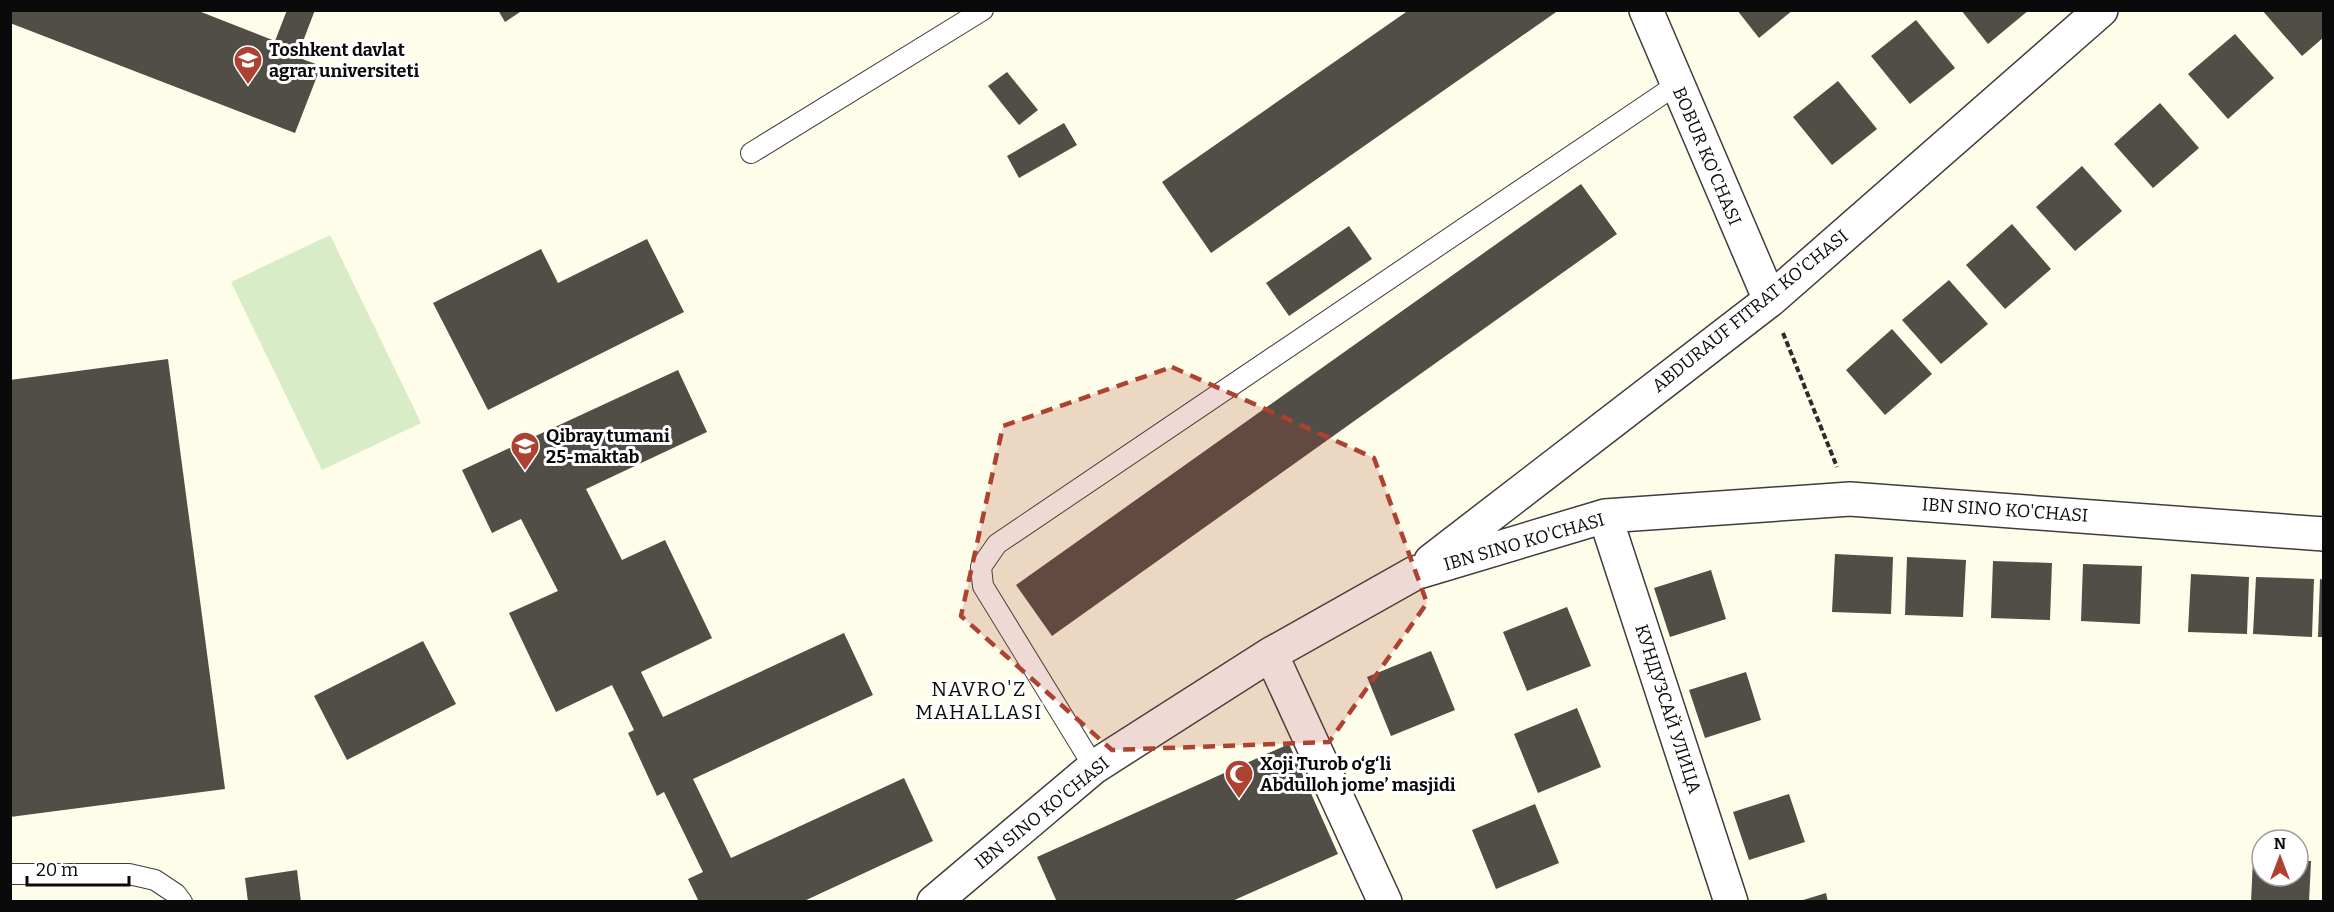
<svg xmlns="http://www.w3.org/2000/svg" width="2334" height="912" viewBox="0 0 2334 912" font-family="Bitter,serif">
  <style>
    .pitch { fill: #d8ecc7 }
    .building { fill: #514d47 }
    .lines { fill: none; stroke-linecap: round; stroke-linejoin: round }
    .service-casing { stroke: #3d3d3d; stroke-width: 22 }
    .minor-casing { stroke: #3d3d3d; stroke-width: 36 }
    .path { stroke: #2c2c2c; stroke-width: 4; stroke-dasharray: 6 3; stroke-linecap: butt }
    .service { stroke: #fff; stroke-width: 20 }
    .minor { stroke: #fff; stroke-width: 33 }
    .marked { fill: #ac422f; fill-opacity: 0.2; stroke: #ac422f; stroke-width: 4.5; stroke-dasharray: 12 8; stroke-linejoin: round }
    .labels { text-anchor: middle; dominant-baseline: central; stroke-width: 6; stroke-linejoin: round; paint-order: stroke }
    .poi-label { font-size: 18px; font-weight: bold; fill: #0a0a0a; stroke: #fff; text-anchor: start }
    .street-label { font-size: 18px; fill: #0a0a0a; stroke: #fff }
    .neighbourhood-label { font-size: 20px; letter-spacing: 1.5px; fill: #0a0a0a; stroke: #fff }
  </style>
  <rect width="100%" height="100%" fill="#fdfde9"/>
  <!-- pitch -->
  <path class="pitch" d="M 330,235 L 421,423 L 322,470 L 231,282 Z"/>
  <!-- building -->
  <path class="building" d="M 10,10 L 196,10 L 275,41 L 287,10 L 315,10 L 297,57 L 321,66 L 295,133 L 10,23 Z
    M 498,10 L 523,10 L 505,22 Z
    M 1409,10 L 1559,10 L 1211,253 L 1162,182 Z
    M 1737,10 L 1793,10 L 1759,38 Z
    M 1961,10 L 2029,10 L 1988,44 Z
    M 2262,10 L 2324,10 L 2324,37 L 2302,56 Z
    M 1916,20 L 1955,68 L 1910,104 L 1871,56 Z
    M 2235,34 L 2274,78 L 2228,119 L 2188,74 Z
    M 1007,72 L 1038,110 L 1019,125 L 988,86 Z
    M 1838,81 L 1877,129 L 1832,165 L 1793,117 Z
    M 2160,103 L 2199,148 L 2153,188 L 2114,144 Z
    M 1064,123 L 1077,145 L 1019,178 L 1007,156 Z
    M 2082,166 L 2122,211 L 2075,251 L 2036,207 Z
    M 1581,184 L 1617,234 L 1052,636 L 1016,585 Z
    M 2012,224 L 2051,269 L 2005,309 L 1966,265 Z
    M 1349,226 L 1372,259 L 1289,316 L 1266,283 Z
    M 647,239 L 684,312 L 488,410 L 433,303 L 541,249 L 558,283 Z
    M 1949,280 L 1988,324 L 1941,364 L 1902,320 Z
    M 1892,329 L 1932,374 L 1885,415 L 1846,370 Z
    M 168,359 L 225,789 L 10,817 L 10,380 Z
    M 678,370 L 707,432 L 586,489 L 622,560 L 665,540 L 712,638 L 641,672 L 663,717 L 844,633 L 873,695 L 693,779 L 731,858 L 904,778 L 933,841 L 802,902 L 699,902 L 688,879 L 703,872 L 664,792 L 657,796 L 628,733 L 634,730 L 612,685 L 556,712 L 509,613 L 558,591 L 521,519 L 492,533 L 462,470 Z
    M 1835,554 L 1893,557 L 1891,614 L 1832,612 Z
    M 1907,557 L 1966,560 L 1963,617 L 1905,615 Z
    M 1993,561 L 2052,563 L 2050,620 L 1991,618 Z
    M 2083,564 L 2142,566 L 2140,624 L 2081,621 Z
    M 1711,570 L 1726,619 L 1670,637 L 1654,588 Z
    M 2191,574 L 2249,577 L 2247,634 L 2188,632 Z
    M 2256,577 L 2314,579 L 2312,637 L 2253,634 Z
    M 2320,579 L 2324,580 L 2324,637 L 2318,637 Z
    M 1567,607 L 1591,666 L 1527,691 L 1503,632 Z
    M 423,641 L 456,704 L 347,760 L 314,696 Z
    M 1431,651 L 1455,710 L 1391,736 L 1367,677 Z
    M 1746,672 L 1761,720 L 1705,738 L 1689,690 Z
    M 1577,708 L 1601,767 L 1538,793 L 1514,734 Z
    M 1289,744 L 1338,854 L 1230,902 L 1057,902 L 1037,857 Z
    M 1789,794 L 1805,842 L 1749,860 L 1733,812 Z
    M 1535,804 L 1559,863 L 1496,889 L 1472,830 Z
    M 2253,859 L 2262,859 L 2262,876 L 2298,876 L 2298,861 L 2311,861 L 2309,902 L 2251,902 Z
    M 297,870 L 301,902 L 248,902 L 245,878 Z
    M 1826,893 L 1828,902 L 1800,902 L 1800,901 Z"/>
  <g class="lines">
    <!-- service casing -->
    <g class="service-casing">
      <path id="service" d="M 751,153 L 983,10
        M 1094,767 L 983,586 L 981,567 L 997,544 L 1676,85
        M 10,874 L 129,874 L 155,880 L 176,894 L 182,902"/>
    </g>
    <!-- minor casing -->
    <g class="minor-casing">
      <path id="minor" d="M 1646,10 L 1770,300
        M 1605,516 L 1731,902
        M 1431,561 L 1770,300 L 2101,10
        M 1271,654 L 1385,902
        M 934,902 L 1094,767 L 1271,654 L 1415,573 L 1605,516 L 1850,499 L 2324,534"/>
    </g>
    <!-- path -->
    <path class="path" d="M 1783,333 L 1837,467"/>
    <!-- service -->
    <use href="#service" class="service"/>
    <!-- minor -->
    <use href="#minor" class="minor"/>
  </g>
  <!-- marked area -->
  <path class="marked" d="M 1172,367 L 1374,458 L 1427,603 L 1329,742 L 1112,750 L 961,616 L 1003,426 Z"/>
  <!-- icons -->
  <defs>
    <g id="university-pin" transform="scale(1.5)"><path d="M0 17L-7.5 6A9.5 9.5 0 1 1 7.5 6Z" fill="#ac422f" stroke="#fff"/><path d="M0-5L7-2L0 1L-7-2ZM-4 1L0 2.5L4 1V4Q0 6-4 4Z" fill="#fff"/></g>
    <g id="school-pin" transform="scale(1.5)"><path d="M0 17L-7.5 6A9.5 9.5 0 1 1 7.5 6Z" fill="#ac422f" stroke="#fff"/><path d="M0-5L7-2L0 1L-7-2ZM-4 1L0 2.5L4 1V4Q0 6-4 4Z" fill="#fff"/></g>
    <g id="mosque-pin" transform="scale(1.5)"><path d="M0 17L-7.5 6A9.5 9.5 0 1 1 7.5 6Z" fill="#ac422f" stroke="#fff"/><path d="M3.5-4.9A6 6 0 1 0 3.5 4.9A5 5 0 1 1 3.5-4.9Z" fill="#fff"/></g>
  </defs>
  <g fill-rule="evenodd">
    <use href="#university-pin" x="248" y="60"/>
    <use href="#school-pin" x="525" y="446"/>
    <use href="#mosque-pin" x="1239" y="774"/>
  </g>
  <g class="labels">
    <!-- poi labels -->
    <g class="poi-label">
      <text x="269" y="50">Toshkent davlat<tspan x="269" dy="21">agrar universiteti</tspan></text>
      <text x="546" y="436">Qibray tumani<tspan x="546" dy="21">25-maktab</tspan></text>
      <text x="1260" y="764">Xoji Turob o‘g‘li<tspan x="1260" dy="21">Abdulloh jome’ masjidi</tspan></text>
    </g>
    <!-- street labels -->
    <g class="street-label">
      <text transform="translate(1707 156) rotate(67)">BOBUR KO'CHASI</text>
      <text transform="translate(1750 311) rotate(-39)">ABDURAUF FITRAT KO'CHASI</text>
      <text transform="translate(2005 510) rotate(4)">IBN SINO KO'CHASI</text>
      <text transform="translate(1524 542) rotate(-16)">IBN SINO KO'CHASI</text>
      <text transform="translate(1668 709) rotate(72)">КУНДУЗСАЙ УЛИЦА</text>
      <text transform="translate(1042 813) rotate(-39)">IBN SINO KO'CHASI</text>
    </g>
    <!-- neighbourhood labels -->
    <g class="neighbourhood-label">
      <text x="979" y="689">NAVRO'Z<tspan x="979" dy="23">MAHALLASI</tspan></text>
    </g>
  </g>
  <!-- border -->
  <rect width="2334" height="912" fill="none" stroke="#0a0a0a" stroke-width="24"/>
  <!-- north arrow -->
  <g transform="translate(2280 858)"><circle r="28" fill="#ffffff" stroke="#9d9d9d" stroke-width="1.5"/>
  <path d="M0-4.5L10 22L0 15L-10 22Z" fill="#ac422f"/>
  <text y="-9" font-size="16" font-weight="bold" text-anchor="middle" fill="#0a0a0a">N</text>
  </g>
  <!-- scale -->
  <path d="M27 876v9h102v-9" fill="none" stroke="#0a0a0a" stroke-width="3"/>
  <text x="36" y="876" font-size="18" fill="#0a0a0a" stroke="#ffffff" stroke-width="4.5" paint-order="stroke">20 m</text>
</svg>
